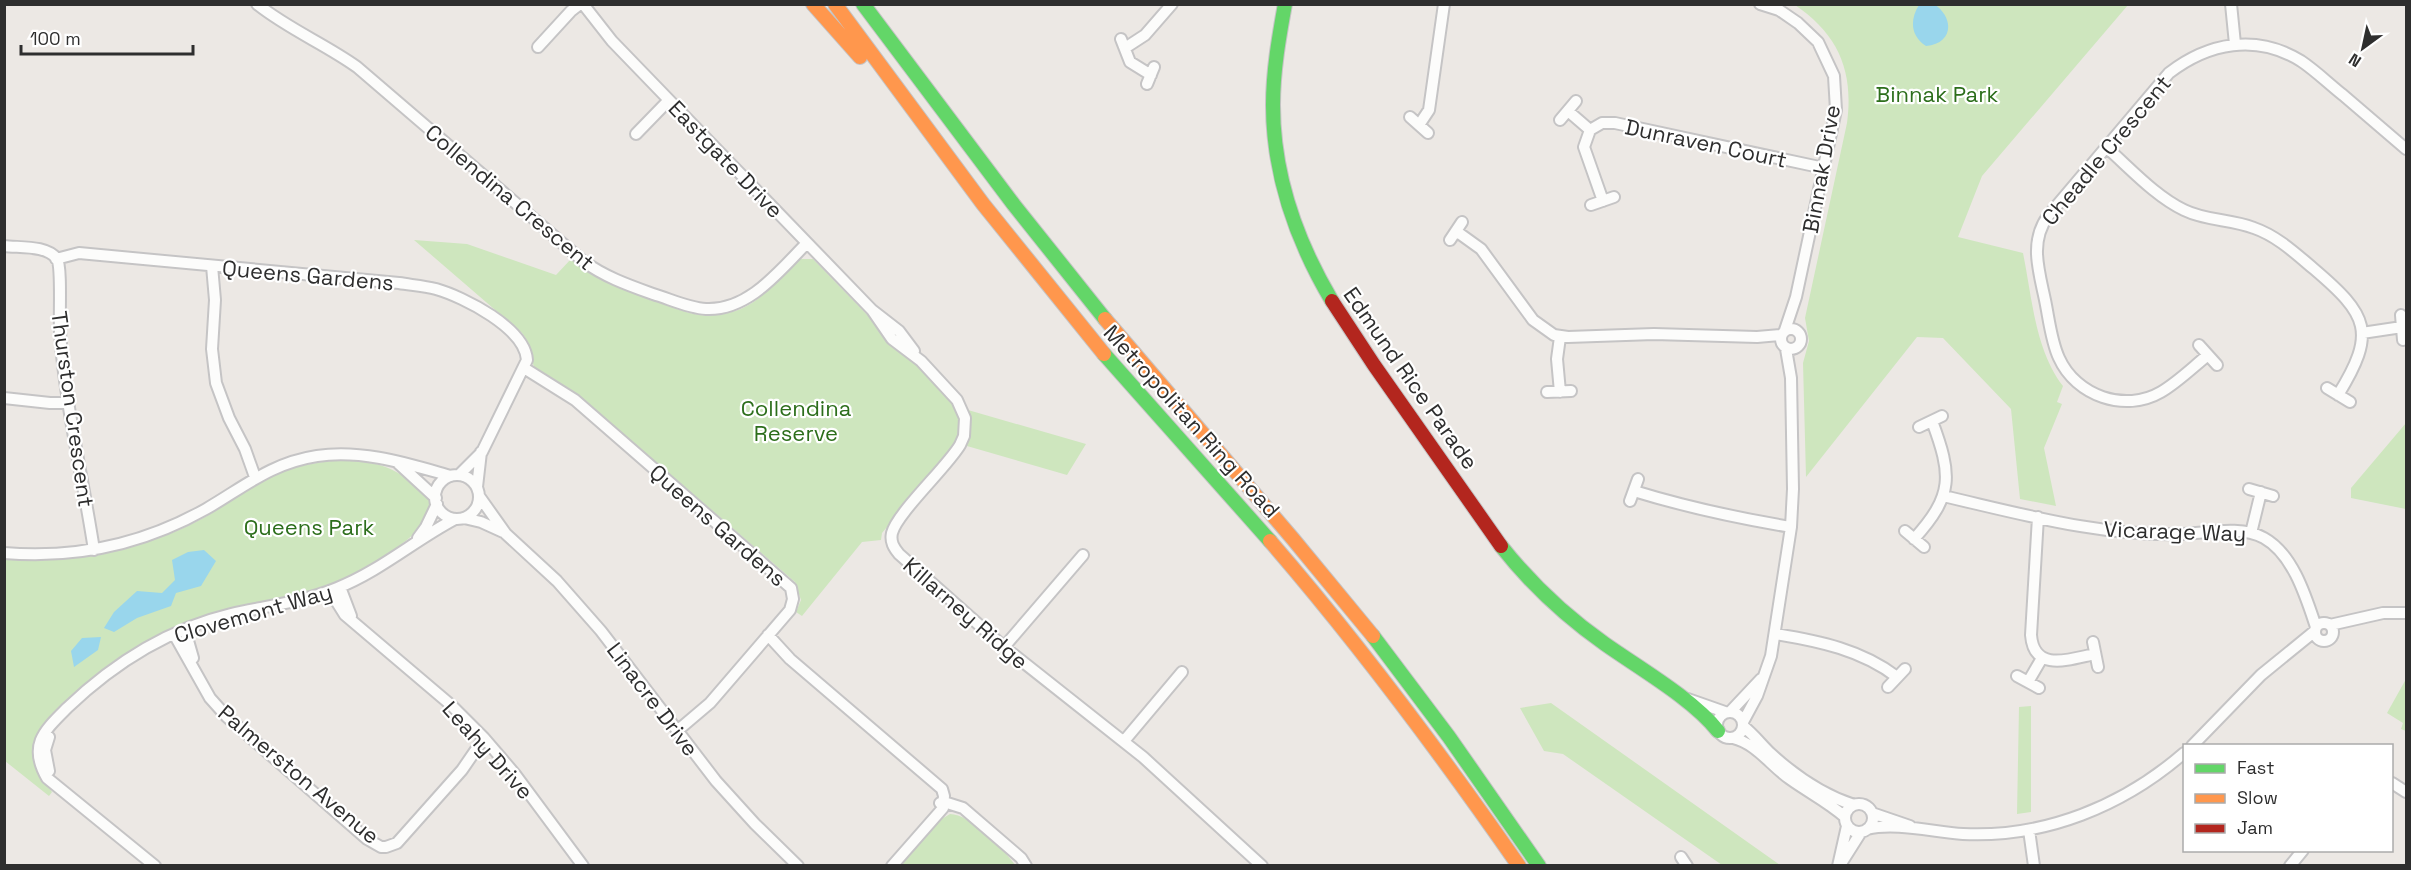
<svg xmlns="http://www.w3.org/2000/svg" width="2411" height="870" viewBox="0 0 2411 870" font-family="'Space Grotesk',sans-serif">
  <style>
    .green { fill: #cee6be }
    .water { fill: #99d6ec }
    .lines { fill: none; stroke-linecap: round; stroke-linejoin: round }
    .street-casing { stroke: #c5c4c5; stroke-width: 14 }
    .fast-casing { stroke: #c5c4c5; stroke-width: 16 }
    .slow-casing { stroke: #c5c4c5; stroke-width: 16 }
    .jam-casing { stroke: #c5c4c5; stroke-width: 16 }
    .street { stroke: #fcfcfb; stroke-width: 10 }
    .fast { stroke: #63d668; stroke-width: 14 }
    .slow { stroke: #ff974d; stroke-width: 14 }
    .jam { stroke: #b3261e; stroke-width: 14 }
    .labels { text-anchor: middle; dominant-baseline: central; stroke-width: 4.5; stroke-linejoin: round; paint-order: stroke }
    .park-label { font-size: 22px; fill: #2c6e1b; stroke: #fff }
    .street-label { font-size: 22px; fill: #2e2e2e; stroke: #fff }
  </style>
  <rect width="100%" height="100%" fill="#ece8e4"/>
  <!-- green -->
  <path class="green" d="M 1795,5 L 2128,5 L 1982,176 L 1958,237 L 2023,253 C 2032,297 2035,350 2063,386 L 2057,402 L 2062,404 L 2044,448 L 2056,506 L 2020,499 L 2011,409 L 1943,338 L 1917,337 L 1806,477 L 1803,363 L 1809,341 L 1805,318 L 1847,123 C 1854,71 1838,34 1795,5 Z
    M 414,240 L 467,244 L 556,275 L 571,259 C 596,281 624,290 656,301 C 670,306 685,313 700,315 C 713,316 728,314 741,309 C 765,299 780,274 800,259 L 813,259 L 950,400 C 963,417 961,436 949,453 L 882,533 L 881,540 L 862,542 L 802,616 L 796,612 L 801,600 L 795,582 L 576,393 C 565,385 543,379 535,368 C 529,358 534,348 522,333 Z
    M 968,410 L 1086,444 L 1067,475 L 967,446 L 971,428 Z
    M 2406,423 L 2406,509 L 2351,498 L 2351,488 Z
    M 343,460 C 389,463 397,469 431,499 C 434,517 416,533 403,543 C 371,567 336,587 297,596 C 260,605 222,608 186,622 C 137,642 0,726 52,792 L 49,796 L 5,761 L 4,559 C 75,563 144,551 207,516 C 223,507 236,496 252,486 C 281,469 310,462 343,460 Z
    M 2406,679 L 2406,731 L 2401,729 L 2403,723 L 2387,713 Z
    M 1551,703 L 1780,865 L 1722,865 L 1563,754 L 1544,751 L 1520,708 Z
    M 2031,706 L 2031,812 L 2017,814 L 2019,707 Z
    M 950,814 C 970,814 1004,849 1015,865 L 900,865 L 940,820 Z"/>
  <!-- water -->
  <path class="water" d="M 1934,4 C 1955,18 1953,44 1926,46 C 1910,36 1910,19 1919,5 Z
    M 204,550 L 216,561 L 201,586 L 176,593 L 171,606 L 137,618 L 114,632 L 104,628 L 114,612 L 137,591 L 162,593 L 175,580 L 172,560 L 188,552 Z
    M 101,637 L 98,650 L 74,667 L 71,651 L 82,638 Z"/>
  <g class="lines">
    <!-- street casing -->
    <g class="street-casing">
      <path id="street" d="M 257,4 C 288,29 325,44 357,67 L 583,261 C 605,277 628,285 653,294 C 670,299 688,308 706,309 C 749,311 780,270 807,243
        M 583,4 L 612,41 L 872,310 L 899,331 L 914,351
        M 1760,4 L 1779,10 L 1798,23 L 1818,42 L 1834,76 L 1836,110 L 1796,297 L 1785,330
        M 2231,4 L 2235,44
        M 1121,39 L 1130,62 L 1151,75
        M 538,47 L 571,11 L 580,4
        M 1125,48 L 1145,35 L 1172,4
        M 1147,84 L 1154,67
        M 1568,111 L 1590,130
        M 1410,117 L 1428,133
        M 1560,120 L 1576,101
        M 1419,125 L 1429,110 L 1444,4
        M 636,134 L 669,100
        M 2106,147 C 2130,168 2155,196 2184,210 C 2206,221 2231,219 2254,228 C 2277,236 2295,253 2314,269 C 2368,315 2377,332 2338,395
        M 1603,201 L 1584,147 L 1590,130 L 1602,123 L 1615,123 L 1824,168
        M 1591,205 L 1614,197
        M 1456,231 L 1481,249 L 1533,320 L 1554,335 L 1568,337 L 1654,334 L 1757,337 L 1781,335
        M 1450,240 L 1462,222
        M 4,246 C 20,248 47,245 57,259 C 62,267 59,319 60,332 C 65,405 83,478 94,550
        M 56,259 L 79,253 L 399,283 C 411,285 424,286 436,289 C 464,297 525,328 527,360 L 482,452 L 459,475
        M 212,266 L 215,300 L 212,349 L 216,383 L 229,418 L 245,449 L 255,477
        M 872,310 L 892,339 L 921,361 L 957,400 L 965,418 L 964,436 L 960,445 C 947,467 897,513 892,533 C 890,542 894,548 899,554 L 1004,647 L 1143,757 L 1262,866
        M 2401,315 L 2403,340
        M1781 339a10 10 0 1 1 20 0a10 10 0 1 1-20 0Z
        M 2362,333 L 2402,327
        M 2199,345 L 2217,365
        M 2208,355 C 2193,367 2178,382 2161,392 C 2125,413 2076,396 2059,358 C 2051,341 2049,319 2045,300 C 2039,271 2029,242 2048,216 L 2169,73 C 2208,43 2256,33 2301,61 C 2316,71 2329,84 2343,95 C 2364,113 2385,131 2406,149
        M 524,368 L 575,400 L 791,588 L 793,599 L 790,610 L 710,703 L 677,731
        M 2327,388 L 2350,402
        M 1547,392 L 1571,391
        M 1560,392 L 1557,359 L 1560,337
        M 4,398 L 50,403 L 69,403
        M 1919,427 L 1942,416
        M 398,463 L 436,498
        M435 497a22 22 0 1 1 44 0a22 22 0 1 1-44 0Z
        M 477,487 L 481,452
        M 2249,489 L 2273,496
        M 1634,491 C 1686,507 1737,518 1791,527
        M 479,496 L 506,534 L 557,581 L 601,631 L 716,781 L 755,824 L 798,866
        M 1943,496 C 2022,514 2102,537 2183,534 C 2208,533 2241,525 2264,538 C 2293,554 2306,597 2316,627
        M 1630,501 L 1638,479
        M 2038,517 L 2031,635 C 2034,673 2070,659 2095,654
        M 464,518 L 481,522 L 503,532
        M 1905,531 L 1924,547
        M 2251,533 L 2261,492
        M 418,538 L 426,527 L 437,504
        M 1914,539 C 1954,495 1952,475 1932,421
        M 4,553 C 76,559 144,544 206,509 C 244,487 271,463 317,456 C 362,449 408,464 451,476
        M 340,587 L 351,616
        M 330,591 L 345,615 L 451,705 L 484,738 L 514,773 L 583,866
        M2315 632a9 9 0 1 1 18 0a9 9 0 1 1-18 0Z
        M 2330,625 L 2383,613 L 2406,613
        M 185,630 L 193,658
        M 174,634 L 210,698 L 227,717 L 367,839 L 381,847 L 386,847 L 397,843 L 462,770 L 484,738
        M 1776,634 C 1819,641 1862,650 1897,677
        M 768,635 L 790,659 L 942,789 L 944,796 L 943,808 L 892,866
        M 2093,642 L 2098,667
        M 1004,647 L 1083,555
        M 2017,676 L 2039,688
        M 2028,682 L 2042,658
        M 1888,687 L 1905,669
        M 1688,699 L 1725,712
        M1717 725a13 13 0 1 1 26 0a13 13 0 1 1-26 0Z
        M 1730,712 L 1761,679
        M 1743,722 L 1757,696 L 1771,656 L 1791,527 L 1793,489 L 1791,378 L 1786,349
        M 1743,726 C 1753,734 1761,744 1770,753 C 1794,775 1823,795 1854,805
        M 49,737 L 45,750 L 49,771
        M 1733,738 C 1757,744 1770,765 1790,779 C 1808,792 1828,802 1845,817
        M 1124,741 L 1182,672
        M 2192,746 L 2261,675 L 2315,631
        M 2392,783 L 2406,792
        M 940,803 L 944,802 L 963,808 L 1021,858 L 1026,866
        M1845 818a14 14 0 1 1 28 0a14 14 0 1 1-28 0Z
        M 1872,813 L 1910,826
        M 1867,829 C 1895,822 1933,832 1963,834 C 2045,838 2123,806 2184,753
        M 2029,830 L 2034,866
        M 1681,857 L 1687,866
        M 1842,862 L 1861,832
        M 155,866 L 47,778 C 28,745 44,731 67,708 C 113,664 168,629 231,614 C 267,606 303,602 337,588 C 380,571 415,540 455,519
        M 1838,866 L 1847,826
        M 2290,866 L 2303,850"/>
    </g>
    <!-- fast casing -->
    <g class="fast-casing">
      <path id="fast" d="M 863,4 L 1014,205 L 1105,319
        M 1285,4 C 1279,37 1273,71 1273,105 C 1273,174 1297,242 1332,301
        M 1104,354 L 1270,541
        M 1501,546 C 1531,584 1565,616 1605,644 C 1639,668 1693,699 1718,731
        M 1373,636 L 1449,737 L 1539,866"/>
    </g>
    <!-- slow casing -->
    <g class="slow-casing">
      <path id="slow" d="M 813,4 L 860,57
        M 835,4 L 983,204 L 1104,354
        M 1105,319 L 1293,539 L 1373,636
        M 1270,541 C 1360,645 1441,754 1519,866"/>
    </g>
    <!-- jam casing -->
    <g class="jam-casing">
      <path id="jam" d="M 1332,301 L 1374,365 L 1501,546"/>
    </g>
    <!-- street -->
    <use href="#street" class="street"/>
    <!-- fast -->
    <use href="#fast" class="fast"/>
    <!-- slow -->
    <use href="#slow" class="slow"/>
    <!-- jam -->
    <use href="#jam" class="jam"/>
  </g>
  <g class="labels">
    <!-- park labels -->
    <g class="park-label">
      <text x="1937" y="94">Binnak Park</text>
      <text x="796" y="408">Collendina<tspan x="796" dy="25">Reserve</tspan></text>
      <text x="309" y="527">Queens Park</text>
    </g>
    <!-- street labels -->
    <g class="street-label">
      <text transform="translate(1706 143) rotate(12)">Dunraven Court</text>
      <text transform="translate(2106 150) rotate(-50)">Cheadle Crescent</text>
      <text transform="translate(726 159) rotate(46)">Eastgate Drive</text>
      <text transform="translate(1821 169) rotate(-80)">Binnak Drive</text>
      <text transform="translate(510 197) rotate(40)">Collendina Crescent</text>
      <text transform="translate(308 275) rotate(5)">Queens Gardens</text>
      <text transform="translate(1411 378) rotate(55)">Edmund Rice Parade</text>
      <text transform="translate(73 409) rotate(82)">Thurston Crescent</text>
      <text transform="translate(1192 421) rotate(48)">Metropolitan Ring Road</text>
      <text transform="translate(718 525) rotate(41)">Queens Gardens</text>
      <text transform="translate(2175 531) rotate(2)">Vicarage Way</text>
      <text transform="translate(253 613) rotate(-16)">Clovemont Way</text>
      <text transform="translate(966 613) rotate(41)">Killarney Ridge</text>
      <text transform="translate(653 699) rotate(53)">Linacre Drive</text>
      <text transform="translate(488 750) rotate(48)">Leahy Drive</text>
      <text transform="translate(299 774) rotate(40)">Palmerston Avenue</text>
    </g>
  </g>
  <!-- border -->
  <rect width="2411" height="870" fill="none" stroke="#2e2e2e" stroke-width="12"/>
  <!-- legend -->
  <rect x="2183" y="744" width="210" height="108" fill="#ffffff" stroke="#ababab" stroke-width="1.5"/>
  <rect x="2195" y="764" width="30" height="9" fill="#63d668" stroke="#ababab" stroke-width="1.5"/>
  <text x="2237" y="774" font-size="18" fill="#2e2e2e">Fast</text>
  <rect x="2195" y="794" width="30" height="9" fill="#ff974d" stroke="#ababab" stroke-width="1.5"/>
  <text x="2237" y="804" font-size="18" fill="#2e2e2e">Slow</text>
  <rect x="2195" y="824" width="30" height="9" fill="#b3261e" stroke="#ababab" stroke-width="1.5"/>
  <text x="2237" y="834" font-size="18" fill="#2e2e2e">Jam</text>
  <!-- north arrow -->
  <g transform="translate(2363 48) rotate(213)" stroke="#ffffff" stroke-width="4.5" paint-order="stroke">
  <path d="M0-4.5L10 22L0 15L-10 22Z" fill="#2e2e2e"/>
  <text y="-9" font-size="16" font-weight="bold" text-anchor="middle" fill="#2e2e2e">N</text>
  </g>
  <!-- scale -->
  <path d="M21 45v9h172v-9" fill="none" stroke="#2e2e2e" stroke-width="3"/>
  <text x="30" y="45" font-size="18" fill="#2e2e2e" stroke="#ffffff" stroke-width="4.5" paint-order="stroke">100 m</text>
</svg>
